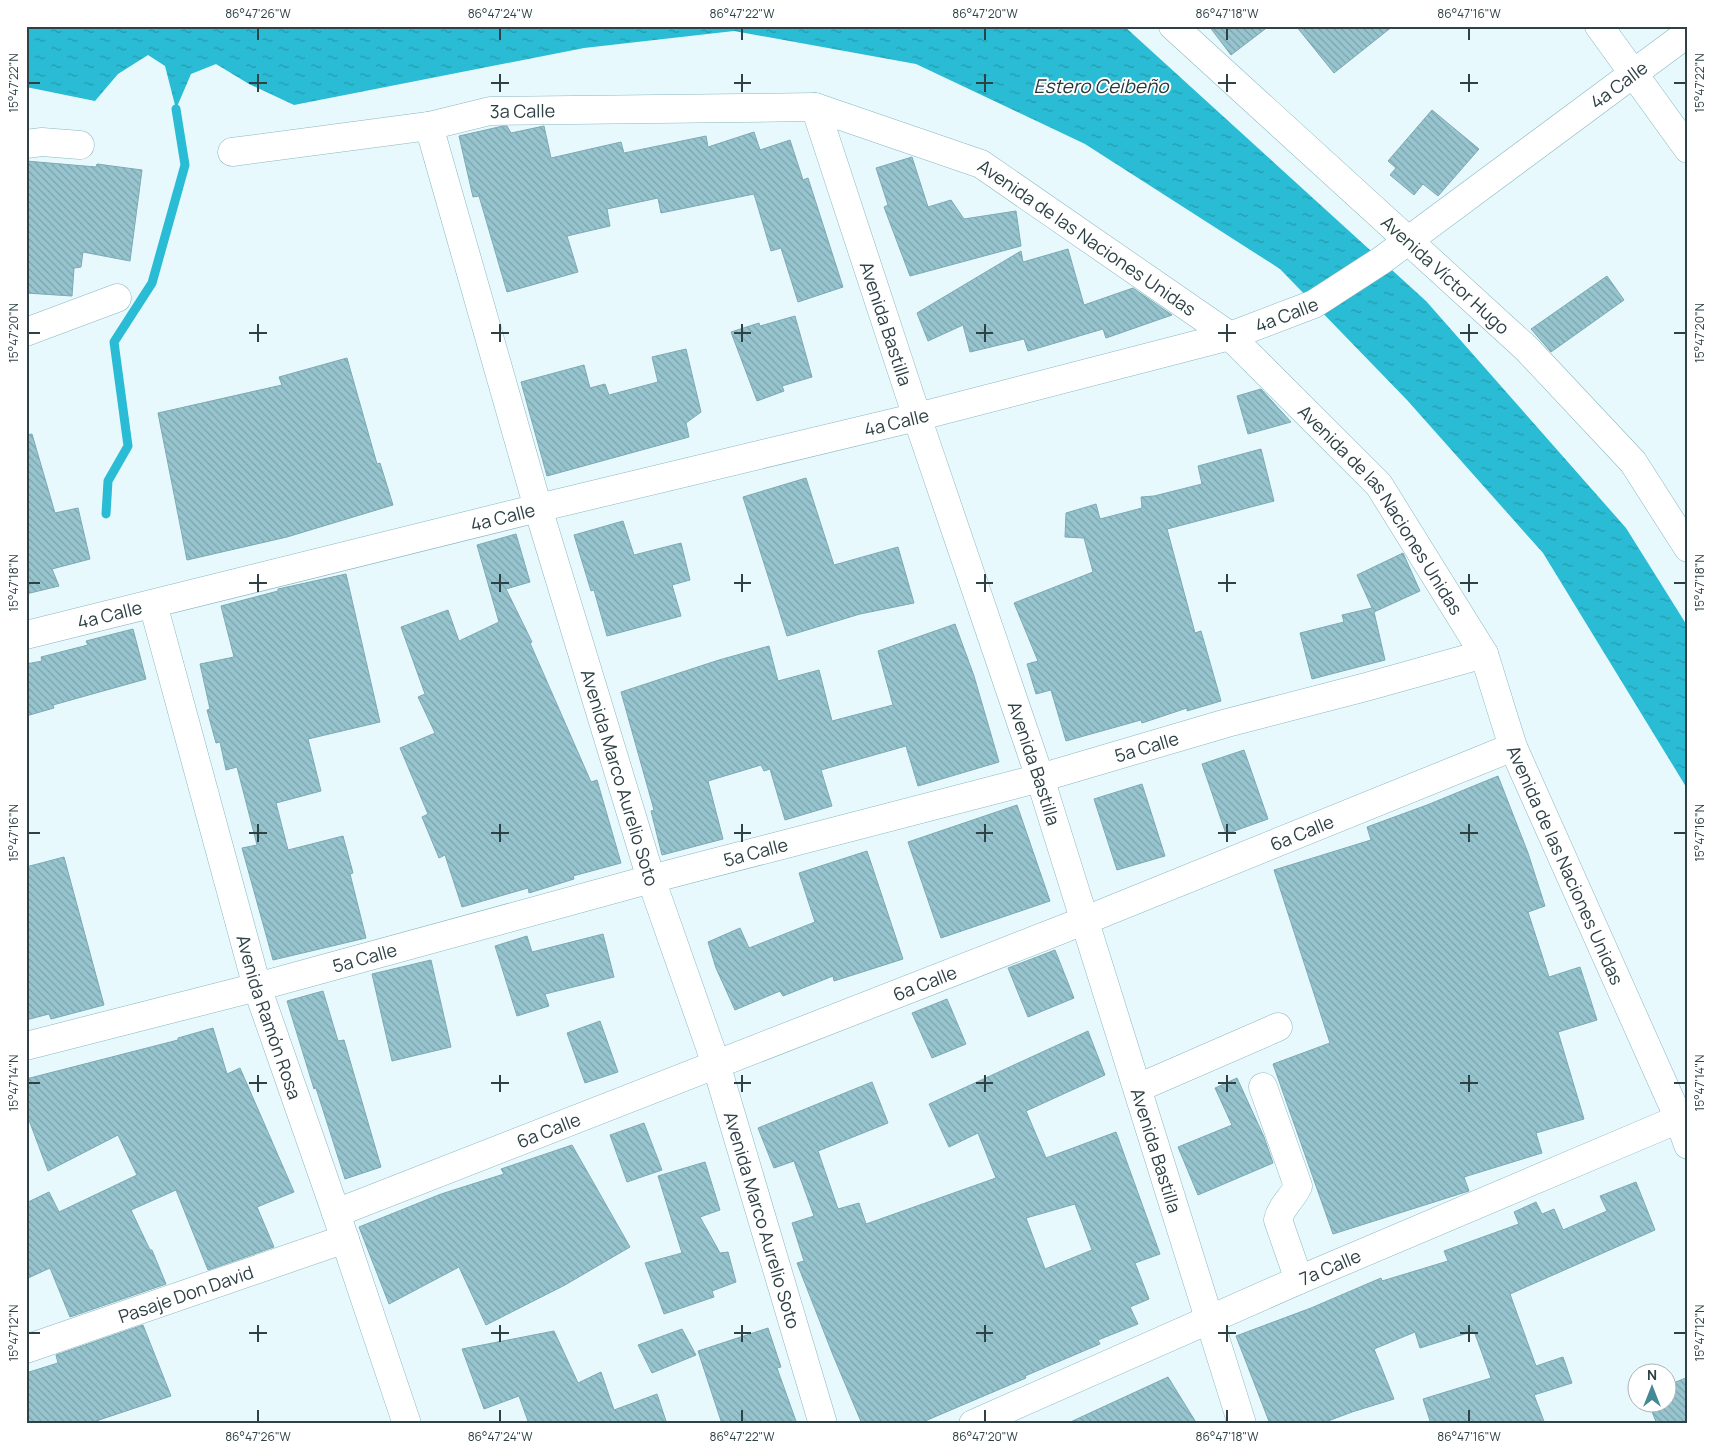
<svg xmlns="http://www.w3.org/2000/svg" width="1714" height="1450" viewBox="0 0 1714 1450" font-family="Manrope,sans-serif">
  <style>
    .water { fill: url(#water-ripples) }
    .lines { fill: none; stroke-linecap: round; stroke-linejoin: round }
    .stream { stroke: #2abcd4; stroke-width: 9 }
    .building { fill: url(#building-back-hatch); stroke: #7eaab4; fill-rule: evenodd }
    .minor-casing { stroke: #8ab7c1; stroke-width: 29 }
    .minor { stroke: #fff; stroke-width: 28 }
    .ticks { fill: none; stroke: #2e4145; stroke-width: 2 }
    .labels { text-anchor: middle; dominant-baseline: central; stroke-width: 4; stroke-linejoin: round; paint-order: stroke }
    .street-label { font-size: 18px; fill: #2e4145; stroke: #fff }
    .water-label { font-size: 19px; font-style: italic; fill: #22393d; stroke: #fff }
    .neatline { fill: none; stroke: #2e4145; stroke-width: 2 }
    .ticks-label { font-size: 12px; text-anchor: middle; fill: #2e4145 }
  </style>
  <defs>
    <pattern id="water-ripples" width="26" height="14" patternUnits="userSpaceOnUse" patternTransform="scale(1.25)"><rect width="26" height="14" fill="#2abcd4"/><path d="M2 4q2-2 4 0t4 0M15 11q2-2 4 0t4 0" fill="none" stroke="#249aae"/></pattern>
    <pattern id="building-back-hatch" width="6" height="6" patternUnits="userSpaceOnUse" patternTransform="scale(1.25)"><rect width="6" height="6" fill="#97c5cf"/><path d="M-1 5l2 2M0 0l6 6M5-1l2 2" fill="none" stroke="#7ca2aa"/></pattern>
  </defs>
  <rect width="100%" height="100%" fill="#e7f9fd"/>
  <!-- water -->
  <path class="water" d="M 26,26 L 1124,26 L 1426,301 L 1626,528 L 1688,627 L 1688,790 L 1543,553 L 1407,400 L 1280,269 L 1085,144 L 916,64 L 734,31 L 584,48 L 294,105 L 249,84 L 216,64 L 191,74 L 176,109 L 165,66 L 148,55 L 118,74 L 95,101 L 26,87 Z"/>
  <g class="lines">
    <!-- stream -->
    <path class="stream" d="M 106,514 L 108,481 L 128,446 L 114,342 L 152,283 L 185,165 L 176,109"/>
  </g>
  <!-- building -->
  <path class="building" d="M 1209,26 L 1269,26 L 1231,55 Z
    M 1296,26 L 1393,26 L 1334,73 Z
    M 1432,110 L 1479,149 L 1438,196 L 1423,184 L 1414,195 L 1390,175 L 1396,168 L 1388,161 Z
    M 503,126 L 507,126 L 511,133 L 544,126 L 551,158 L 621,142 L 624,153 L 706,136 L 708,147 L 754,132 L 760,150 L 790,140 L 803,180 L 808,178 L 843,287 L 798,302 L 781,248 L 771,251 L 754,194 L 661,213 L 658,198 L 607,209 L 610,226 L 567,236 L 578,272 L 507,292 L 479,196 L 473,197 L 459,136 Z
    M 912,157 L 928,207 L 951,200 L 964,219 L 1016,211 L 1021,246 L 910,276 L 884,207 L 888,205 L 876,168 Z
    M 26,161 L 96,167 L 97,164 L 142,170 L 130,261 L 83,252 L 81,267 L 74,268 L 72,296 L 26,293 Z
    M 1068,249 L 1084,305 L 1133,288 L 1172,315 L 1106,338 L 1103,329 L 1028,351 L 1024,339 L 970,352 L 963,325 L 928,341 L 917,313 L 1021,251 L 1023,262 Z
    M 1607,276 L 1624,300 L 1551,352 L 1531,329 Z
    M 795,316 L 812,377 L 782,386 L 784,391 L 757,401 L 731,332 L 759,323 L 760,326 Z
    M 686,349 L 701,412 L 686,423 L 689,437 L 547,476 L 521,382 L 584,365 L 590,388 L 605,384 L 609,395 L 658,382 L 652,357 Z
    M 347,358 L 377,464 L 380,463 L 393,505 L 287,537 L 187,560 L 158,413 L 282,385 L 279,377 Z
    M 1261,389 L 1291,422 L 1248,434 L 1237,396 Z
    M 32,434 L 55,513 L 78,508 L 90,559 L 52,569 L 59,586 L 26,594 L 26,435 Z
    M 1261,449 L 1274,501 L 1167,529 L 1195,633 L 1201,631 L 1221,701 L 1187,711 L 1187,708 L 1142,723 L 1141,720 L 1066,741 L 1051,690 L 1036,694 L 1027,664 L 1038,661 L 1014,603 L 1093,572 L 1084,538 L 1065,537 L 1066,513 L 1096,504 L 1100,519 L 1142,508 L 1141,497 L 1154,496 L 1202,484 L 1198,466 Z
    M 806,478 L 834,565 L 898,547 L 914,603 L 860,614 L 787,636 L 743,497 Z
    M 623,521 L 634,555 L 681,543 L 690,580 L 672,585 L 681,616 L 607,636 L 594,590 L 591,591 L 574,535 Z
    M 516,534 L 530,582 L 506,589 L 532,642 L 530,643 L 591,782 L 597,780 L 621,863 L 573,876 L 574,879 L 529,893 L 528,888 L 462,907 L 445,855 L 439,858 L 422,817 L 428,814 L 400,748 L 435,733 L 418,697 L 425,694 L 401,627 L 448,610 L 459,641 L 499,622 L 477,545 Z
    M 1403,553 L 1420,591 L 1374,612 L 1385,660 L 1312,679 L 1300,633 L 1344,622 L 1342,615 L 1372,608 L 1357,575 Z
    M 346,574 L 380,722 L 308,739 L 321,791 L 276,803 L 288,850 L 343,836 L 353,873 L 350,874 L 366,938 L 273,960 L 242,848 L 257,845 L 237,767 L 226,770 L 220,742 L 216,743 L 207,710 L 210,709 L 200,664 L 234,657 L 221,606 L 278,591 L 278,589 Z
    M 955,624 L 974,676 L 999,762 L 918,786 L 906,746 L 821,770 L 832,806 L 785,820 L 770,769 L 764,771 L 761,765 L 708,781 L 723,839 L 662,855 L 651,811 L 654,810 L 621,692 L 719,660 L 769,646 L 778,681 L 819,670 L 832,721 L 893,705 L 878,651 Z
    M 133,629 L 146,679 L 53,705 L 54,708 L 26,716 L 26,664 L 42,661 L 41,657 L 88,645 L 86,641 Z
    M 1244,750 L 1268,819 L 1226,834 L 1202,764 Z
    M 1498,776 L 1528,853 L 1545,906 L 1528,912 L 1549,977 L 1580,967 L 1597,1020 L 1558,1032 L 1584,1119 L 1536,1133 L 1542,1153 L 1464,1177 L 1469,1191 L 1333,1234 L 1273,1064 L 1330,1043 L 1274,870 L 1371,840 L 1367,827 L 1427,805 Z
    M 1142,784 L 1165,856 L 1117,870 L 1094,799 Z
    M 1017,805 L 1050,901 L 941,938 L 908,842 Z
    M 867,851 L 903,959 L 834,981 L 833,976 L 783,996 L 780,991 L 735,1010 L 716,968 L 708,942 L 740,928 L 749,948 L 815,922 L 799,873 Z
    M 64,857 L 104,1005 L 51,1019 L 49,1014 L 26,1020 L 26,867 Z
    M 603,934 L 614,977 L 545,994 L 549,1006 L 517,1016 L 495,946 L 527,936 L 532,952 Z
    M 1055,950 L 1074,998 L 1028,1017 L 1008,968 Z
    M 431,960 L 451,1047 L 392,1061 L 372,974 Z
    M 323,991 L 338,1041 L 344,1040 L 381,1167 L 345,1179 L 316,1088 L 314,1089 L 287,1001 Z
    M 947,999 L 966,1044 L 932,1058 L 912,1013 Z
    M 600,1021 L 618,1072 L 585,1083 L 567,1033 Z
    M 213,1028 L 227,1074 L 240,1068 L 294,1192 L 257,1207 L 274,1247 L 208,1270 L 176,1190 L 131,1210 L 150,1250 L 152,1250 L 166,1284 L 70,1317 L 50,1268 L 26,1279 L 26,1203 L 49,1192 L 59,1212 L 137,1175 L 118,1135 L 48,1171 L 26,1112 L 26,1079 L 178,1040 L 178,1038 Z
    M 1088,1031 L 1105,1075 L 1026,1111 L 1046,1158 L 1116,1132 L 1160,1254 L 1135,1263 L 1149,1299 L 1130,1307 L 1138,1324 L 1098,1340 L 1100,1344 L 1025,1376 L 1026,1378 L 918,1424 L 862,1424 L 833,1355 L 797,1263 L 804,1261 L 792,1223 L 814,1216 L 794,1161 L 774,1168 L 758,1128 L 872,1082 L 888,1123 L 818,1151 L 838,1209 L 859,1203 L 866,1224 L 996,1178 L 978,1133 L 949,1147 L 929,1104 ZM 1075,1204 L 1092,1250 L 1045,1269 L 1026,1218 Z
    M 1237,1078 L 1264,1137 L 1273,1163 L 1198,1195 L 1178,1147 L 1232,1125 L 1215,1088 Z
    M 644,1123 L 662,1170 L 627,1182 L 610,1135 Z
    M 572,1145 L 630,1247 L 565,1285 L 486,1325 L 459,1267 L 389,1304 L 359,1227 L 441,1194 L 504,1174 L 501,1169 Z
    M 705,1162 L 720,1210 L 700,1217 L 720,1253 L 728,1252 L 736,1282 L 712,1291 L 714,1297 L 664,1314 L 645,1263 L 682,1253 L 658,1176 Z
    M 1636,1182 L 1655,1230 L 1510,1294 L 1536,1366 L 1563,1357 L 1572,1383 L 1534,1395 L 1545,1424 L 1431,1424 L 1423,1399 L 1491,1378 L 1474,1331 L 1420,1348 L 1415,1332 L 1374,1349 L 1394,1399 L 1352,1412 L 1320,1424 L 1270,1424 L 1236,1336 L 1311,1308 L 1381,1278 L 1382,1281 L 1448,1261 L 1444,1251 L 1519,1224 L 1514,1212 L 1536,1202 L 1542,1214 L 1554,1209 L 1563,1230 L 1607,1211 L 1600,1196 Z
    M 143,1325 L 171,1396 L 87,1424 L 26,1424 L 26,1373 L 58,1363 L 56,1355 Z
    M 768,1328 L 781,1367 L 777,1368 L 797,1424 L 722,1424 L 698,1351 Z
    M 682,1329 L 696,1355 L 652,1373 L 638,1345 Z
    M 554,1331 L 578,1383 L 601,1372 L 614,1410 L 657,1394 L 667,1424 L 529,1424 L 519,1396 L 484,1409 L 462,1349 Z
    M 1168,1377 L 1197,1424 L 1066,1424 Z
    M 1688,1377 L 1688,1424 L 1657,1424 L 1648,1402 L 1666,1402 L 1666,1386 Z"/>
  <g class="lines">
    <!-- minor casing -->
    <g class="minor-casing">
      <g id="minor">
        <path id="s1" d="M 1173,26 L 1527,349 L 1633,462 L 1688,548"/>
        <path d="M 1599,26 L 1688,149"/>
        <path id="s2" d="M 815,107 L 917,417 L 1040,778 L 1242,1424"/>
        <path id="s3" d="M 429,126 L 538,508 L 651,879 L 716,1064 L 823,1424"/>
        <path d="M 26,144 L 42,142 L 80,145"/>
        <path id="s4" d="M 232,152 L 429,126 L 490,111 L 815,107 L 981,164 L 1230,336 L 1379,485 L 1484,654 L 1513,747 L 1679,1119 L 1688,1145"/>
        <path d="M 26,332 L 117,298"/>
        <path id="s5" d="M 153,604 L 257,987 L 336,1213 L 407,1424"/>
        <path id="s6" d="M 26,635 L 538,508 L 917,417 L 1230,336 L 1314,304 L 1382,260 L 1688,33"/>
        <path id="s7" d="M 26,1046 L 257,987 L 651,879 L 1040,778 L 1227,723 L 1366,687 L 1484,654"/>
        <path d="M 1263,1087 L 1298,1186 C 1293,1198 1281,1206 1278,1220 L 1299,1280"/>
        <path d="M 1138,1088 L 1278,1027"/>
        <path id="s8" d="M 336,1213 L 1086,920 L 1513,747"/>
        <path id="s9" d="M 26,1349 L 345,1239"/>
        <path id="s10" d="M 973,1424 L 1299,1280 L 1688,1115"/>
      </g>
    </g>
    <!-- minor -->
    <use href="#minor" class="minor"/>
  </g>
  <!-- ticks -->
  <path class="ticks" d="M 258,28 L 258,40M 500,28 L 500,40M 742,28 L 742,40M 985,28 L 985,40M 1227,28 L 1227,40M 1469,28 L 1469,40M 258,74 L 258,92M 500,74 L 500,92M 742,74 L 742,92M 985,74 L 985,92M 1227,74 L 1227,92M 1469,74 L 1469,92M 28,83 L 40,83M 249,83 L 267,83M 491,83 L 509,83M 734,83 L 751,83M 976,83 L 993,83M 1218,83 L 1236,83M 1460,83 L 1478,83M 1674,83 L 1686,83M 258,324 L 258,342M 500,324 L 500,342M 742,324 L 742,342M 985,324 L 985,342M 1227,324 L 1227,342M 1469,324 L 1469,342M 28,333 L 40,333M 249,333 L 267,333M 491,333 L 509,333M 734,333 L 751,333M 976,333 L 993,333M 1218,333 L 1236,333M 1460,333 L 1478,333M 1674,333 L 1686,333M 258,574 L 258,592M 500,574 L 500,592M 742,574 L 742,592M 985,574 L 985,592M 1227,574 L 1227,592M 1469,574 L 1469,592M 28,583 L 40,583M 249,583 L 267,583M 491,583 L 509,583M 734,583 L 751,583M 976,583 L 993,583M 1218,583 L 1236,583M 1460,583 L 1478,583M 1674,583 L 1686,583M 258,824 L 258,842M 500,824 L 500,842M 742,824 L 742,842M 985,824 L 985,842M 1227,824 L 1227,842M 1469,824 L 1469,842M 28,833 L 40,833M 249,833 L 267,833M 491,833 L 509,833M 734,833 L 751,833M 976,833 L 993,833M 1218,833 L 1236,833M 1460,833 L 1478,833M 1674,833 L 1686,833M 258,1075 L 258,1092M 500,1075 L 500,1092M 742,1075 L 742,1092M 985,1075 L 985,1092M 1227,1075 L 1227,1092M 1469,1075 L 1469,1092M 28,1083 L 40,1083M 249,1083 L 267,1083M 491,1083 L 509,1083M 734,1083 L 751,1083M 976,1083 L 993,1083M 1218,1083 L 1236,1083M 1460,1083 L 1478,1083M 1674,1083 L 1686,1083M 258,1325 L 258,1342M 500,1325 L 500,1342M 742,1325 L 742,1342M 985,1325 L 985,1342M 1227,1325 L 1227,1342M 1469,1325 L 1469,1342M 28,1333 L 40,1333M 249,1333 L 267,1333M 491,1333 L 509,1333M 734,1333 L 751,1333M 976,1333 L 993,1333M 1218,1333 L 1236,1333M 1460,1333 L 1478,1333M 1674,1333 L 1686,1333M 258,1410 L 258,1422M 500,1410 L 500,1422M 742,1410 L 742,1422M 985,1410 L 985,1422M 1227,1410 L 1227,1422M 1469,1410 L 1469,1422"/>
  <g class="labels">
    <!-- street labels -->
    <g class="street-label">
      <text stroke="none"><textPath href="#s6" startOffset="1706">4a Calle</textPath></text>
      <text stroke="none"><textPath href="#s4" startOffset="294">3a Calle</textPath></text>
      <text stroke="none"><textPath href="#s4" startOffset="891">Avenida de las Naciones Unidas</textPath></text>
      <text stroke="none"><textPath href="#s1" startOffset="369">Avenida Víctor Hugo</textPath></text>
      <text stroke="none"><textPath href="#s6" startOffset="1301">4a Calle</textPath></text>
      <text stroke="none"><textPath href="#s2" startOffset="228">Avenida Bastilla</textPath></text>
      <text stroke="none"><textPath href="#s6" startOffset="896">4a Calle</textPath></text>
      <text stroke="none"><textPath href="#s4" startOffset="1296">Avenida de las Naciones Unidas</textPath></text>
      <text stroke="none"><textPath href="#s6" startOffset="491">4a Calle</textPath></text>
      <text stroke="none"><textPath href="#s6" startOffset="86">4a Calle</textPath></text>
      <text stroke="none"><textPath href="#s7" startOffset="1160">5a Calle</textPath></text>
      <text stroke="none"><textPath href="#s2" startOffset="692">Avenida Bastilla</textPath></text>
      <text stroke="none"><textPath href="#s3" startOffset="679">Avenida Marco Aurelio Soto</textPath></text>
      <text stroke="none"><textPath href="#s8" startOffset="1038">6a Calle</textPath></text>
      <text stroke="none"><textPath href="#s7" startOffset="755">5a Calle</textPath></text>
      <text stroke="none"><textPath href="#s4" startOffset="1701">Avenida de las Naciones Unidas</textPath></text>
      <text stroke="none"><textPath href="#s7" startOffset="350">5a Calle</textPath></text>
      <text stroke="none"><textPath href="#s8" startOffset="632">6a Calle</textPath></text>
      <text stroke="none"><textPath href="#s5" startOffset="429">Avenida Ramón Rosa</textPath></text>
      <text stroke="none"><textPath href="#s8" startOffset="228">6a Calle</textPath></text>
      <text stroke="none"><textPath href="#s2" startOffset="1098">Avenida Bastilla</textPath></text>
      <text stroke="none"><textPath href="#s3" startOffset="1144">Avenida Marco Aurelio Soto</textPath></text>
      <text stroke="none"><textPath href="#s10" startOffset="390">7a Calle</textPath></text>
      <text stroke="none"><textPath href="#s9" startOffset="169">Pasaje Don David</textPath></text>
    </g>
    <!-- water labels -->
    <g class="water-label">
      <text x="1101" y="86">Estero Ceibeño</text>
    </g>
  </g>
  <!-- border -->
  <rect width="1714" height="1450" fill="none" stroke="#ffffff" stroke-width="55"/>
  <!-- north arrow -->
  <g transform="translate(1652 1388)"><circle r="24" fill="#ffffff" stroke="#abb3b5"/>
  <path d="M0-4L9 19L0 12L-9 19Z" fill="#458997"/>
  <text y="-8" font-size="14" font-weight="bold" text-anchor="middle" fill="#2e4145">N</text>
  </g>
  <rect x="28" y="28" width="1658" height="1394" class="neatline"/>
  <g class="ticks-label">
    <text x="258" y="18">86°47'26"W</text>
    <text x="500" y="18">86°47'24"W</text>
    <text x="742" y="18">86°47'22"W</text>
    <text x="985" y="18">86°47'20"W</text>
    <text x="1227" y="18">86°47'18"W</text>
    <text x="1469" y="18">86°47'16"W</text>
    <text transform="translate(14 83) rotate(-90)" y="4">15°47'22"N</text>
    <text transform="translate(1700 83) rotate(-90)" y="4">15°47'22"N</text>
    <text transform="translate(14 333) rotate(-90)" y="4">15°47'20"N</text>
    <text transform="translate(1700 333) rotate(-90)" y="4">15°47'20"N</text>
    <text transform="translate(14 583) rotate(-90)" y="4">15°47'18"N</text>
    <text transform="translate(1700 583) rotate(-90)" y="4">15°47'18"N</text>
    <text transform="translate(14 833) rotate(-90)" y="4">15°47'16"N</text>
    <text transform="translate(1700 833) rotate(-90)" y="4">15°47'16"N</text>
    <text transform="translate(14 1083) rotate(-90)" y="4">15°47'14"N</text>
    <text transform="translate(1700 1083) rotate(-90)" y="4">15°47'14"N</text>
    <text transform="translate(14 1333) rotate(-90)" y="4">15°47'12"N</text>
    <text transform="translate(1700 1333) rotate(-90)" y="4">15°47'12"N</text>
    <text x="258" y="1441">86°47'26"W</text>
    <text x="500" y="1441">86°47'24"W</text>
    <text x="742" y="1441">86°47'22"W</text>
    <text x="985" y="1441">86°47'20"W</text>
    <text x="1227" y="1441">86°47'18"W</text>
    <text x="1469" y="1441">86°47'16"W</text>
  </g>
</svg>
